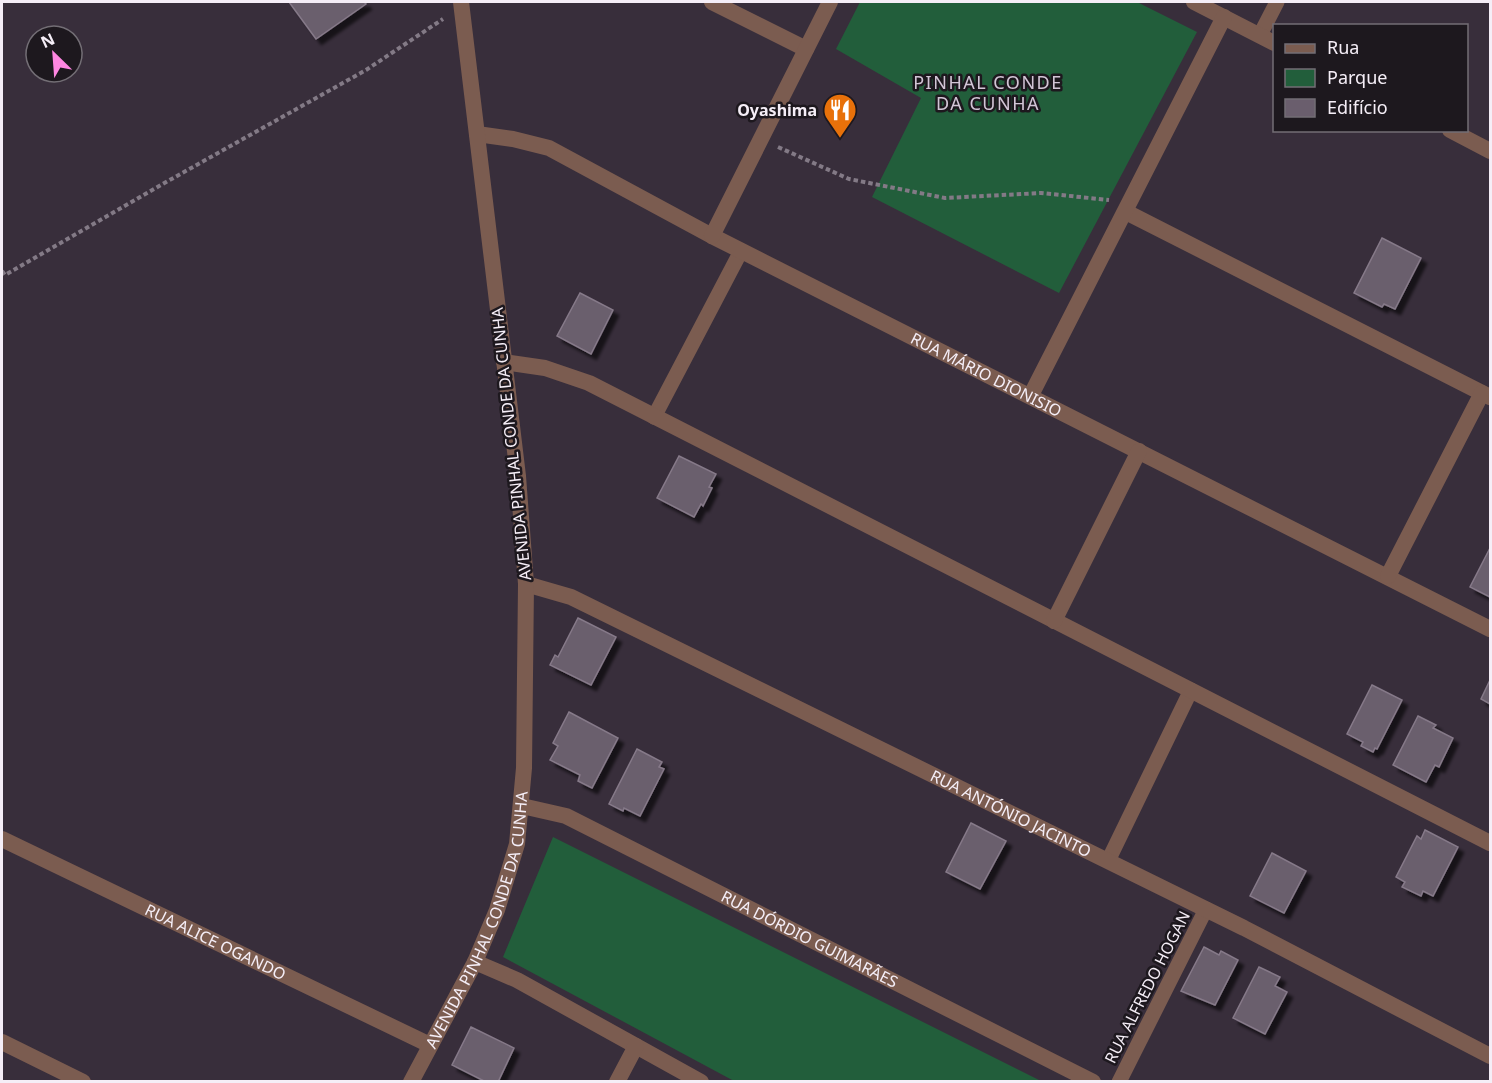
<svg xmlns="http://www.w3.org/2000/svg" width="1492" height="1083" viewBox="0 0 1492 1083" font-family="'Noto Sans',sans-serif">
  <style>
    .green { fill: #225e3b }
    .building { fill: #6a5e6d; stroke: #867a89; stroke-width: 1.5; filter: url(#shadow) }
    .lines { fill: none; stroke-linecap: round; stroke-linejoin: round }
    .path { stroke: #837a86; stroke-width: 4; stroke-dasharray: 4.5 3; stroke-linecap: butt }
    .service { stroke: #7b5c50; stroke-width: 15 }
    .minor { stroke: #7b5c50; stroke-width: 16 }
    .labels { text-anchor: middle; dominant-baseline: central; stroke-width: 5; stroke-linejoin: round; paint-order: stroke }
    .poi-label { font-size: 16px; font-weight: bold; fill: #f5eef7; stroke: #1d181e; text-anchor: end }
    .street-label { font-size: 16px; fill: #f5eef7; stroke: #1d181e }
    .neighbourhood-label { font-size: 18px; letter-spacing: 1.5px; fill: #d2c5d6; stroke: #1d181e }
  </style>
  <defs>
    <filter id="shadow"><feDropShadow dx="5.5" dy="5.5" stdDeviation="1.5" flood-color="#0009"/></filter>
  </defs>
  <rect width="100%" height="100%" fill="#382e3b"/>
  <!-- green -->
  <path class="green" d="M 860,2 L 1137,2 L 1197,32 L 1059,293 L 872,197 L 921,98 L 836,49 Z
    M 553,837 L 1041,1081 L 734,1081 L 503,957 Z"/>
  <!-- building -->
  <path class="building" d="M 289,2 L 364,2 L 366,4 L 316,39 Z
    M 1382,238 L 1421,258 L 1395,309 L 1384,304 L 1382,307 L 1354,293 Z
    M 580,293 L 613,310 L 591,354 L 557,336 Z
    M 679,456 L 716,474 L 709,487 L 712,488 L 703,506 L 701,504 L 694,517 L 657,498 Z
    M 1490,548 L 1490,597 L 1470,587 Z
    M 578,618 L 616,637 L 591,685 L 550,665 L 555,655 L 558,657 Z
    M 1490,680 L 1490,704 L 1481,699 Z
    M 1372,685 L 1402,700 L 1377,749 L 1375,748 L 1373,752 L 1361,746 L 1363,742 L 1347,734 Z
    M 569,712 L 618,738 L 592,788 L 578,781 L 580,775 L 550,760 L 558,746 L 553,743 Z
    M 1418,716 L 1436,725 L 1433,728 L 1453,738 L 1439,767 L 1435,765 L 1426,782 L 1393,765 Z
    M 637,749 L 662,762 L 659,767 L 664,769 L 640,816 L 624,808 L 623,811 L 609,804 Z
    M 971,823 L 1006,841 L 980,889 L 946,872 Z
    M 1425,830 L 1458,847 L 1433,896 L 1423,891 L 1421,896 L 1402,887 L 1405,882 L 1396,877 L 1417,836 L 1421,839 Z
    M 1272,853 L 1306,871 L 1284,913 L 1250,896 Z
    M 1204,947 L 1219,955 L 1221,951 L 1238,960 L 1215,1005 L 1181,991 Z
    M 1259,967 L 1280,977 L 1275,986 L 1287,992 L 1265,1034 L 1233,1018 Z
    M 471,1027 L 514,1048 L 498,1082 L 486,1082 L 452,1065 Z"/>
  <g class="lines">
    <!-- path -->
    <path class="path" d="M 778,147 L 849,179 L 945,198 L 1041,193 L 1109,200
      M 2,271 L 5,275 L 168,181 L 366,70 L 443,19"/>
    <!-- service -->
    <path class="service" d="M 1260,35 L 1277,2
      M 654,417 L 741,251
      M 1108,861 L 1191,690
      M 1119,1082 L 1206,909"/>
    <!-- minor -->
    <g class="minor">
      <path d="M 712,2 L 806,49"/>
      <path d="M 1194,2 L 1274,43"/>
      <path d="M 1450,130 L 1490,151"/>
      <path id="s1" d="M 477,134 L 513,139 L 549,148 L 712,236 L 1490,629"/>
      <path d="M 1126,212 L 1490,397"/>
      <path d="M 712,236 L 830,2"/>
      <path d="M 504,362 L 545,368 L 589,383 L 1490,843"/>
      <path d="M 1031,395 L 1224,17"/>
      <path d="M 1388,576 L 1482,393"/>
      <path id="s2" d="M 526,584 L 571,597 L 1244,928 L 1490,1056"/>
      <path d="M 1054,621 L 1139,451"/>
      <path id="s3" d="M 522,806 L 566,816 L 1093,1082"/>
      <path id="s4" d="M 2,839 L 430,1045"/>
      <path d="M 475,962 L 517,980 L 701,1082"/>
      <path d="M 2,1042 L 83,1082"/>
      <path id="s5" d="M 411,1082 L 475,962 L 497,910 L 517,844 L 524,768 L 526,584 L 518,476 L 461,2"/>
      <path d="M 617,1082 L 636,1046"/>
    </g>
  </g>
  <!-- icons -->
  <defs>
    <g id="restaurant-pin" transform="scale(1.725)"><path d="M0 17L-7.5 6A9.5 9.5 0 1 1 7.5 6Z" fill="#e8710a" stroke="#1d181e"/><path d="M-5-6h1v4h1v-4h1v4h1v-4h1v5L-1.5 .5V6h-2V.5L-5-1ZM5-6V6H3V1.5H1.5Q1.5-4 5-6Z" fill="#fff"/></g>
  </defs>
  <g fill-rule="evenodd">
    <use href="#restaurant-pin" x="840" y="110"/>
  </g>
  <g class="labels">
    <!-- poi labels -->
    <g class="poi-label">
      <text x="817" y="110">Oyashima</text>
    </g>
    <!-- street labels -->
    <g class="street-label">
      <text stroke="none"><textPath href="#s1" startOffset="566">RUA MÁRIO DIONISIO</textPath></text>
      <text transform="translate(511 444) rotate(-96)">AVENIDA PINHAL CONDE DA CUNHA</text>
      <text stroke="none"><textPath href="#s2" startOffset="537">RUA ANTÓNIO JACINTO</textPath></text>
      <text stroke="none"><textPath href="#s5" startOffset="177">AVENIDA PINHAL CONDE DA CUNHA</textPath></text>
      <text stroke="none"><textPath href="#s3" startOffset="318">RUA DÓRDIO GUIMARÃES</textPath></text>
      <text stroke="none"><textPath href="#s4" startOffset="237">RUA ALICE OGANDO</textPath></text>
      <text transform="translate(1147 987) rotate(-63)">RUA ALFREDO HOGAN</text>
    </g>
    <!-- neighbourhood labels -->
    <g class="neighbourhood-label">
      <text x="988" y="82">PINHAL CONDE<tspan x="988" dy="21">DA CUNHA</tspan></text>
    </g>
  </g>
  <!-- border -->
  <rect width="1492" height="1083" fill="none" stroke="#f5eef7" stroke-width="6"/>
  <!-- legend -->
  <rect x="1273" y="24" width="195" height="108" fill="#1d181e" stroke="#736e75" stroke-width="1.5"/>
  <rect x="1285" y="44" width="30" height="9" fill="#7b5c50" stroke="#736e75" stroke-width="1.5"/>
  <text x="1327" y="54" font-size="18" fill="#f5eef7">Rua</text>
  <rect x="1285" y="69" width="30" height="18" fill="#225e3b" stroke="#736e75" stroke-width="1.5"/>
  <text x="1327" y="84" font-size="18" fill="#f5eef7">Parque</text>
  <rect x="1285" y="99" width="30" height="18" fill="#6a5e6d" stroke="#736e75" stroke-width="1.5"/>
  <text x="1327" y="114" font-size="18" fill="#f5eef7">Edifício</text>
  <!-- north arrow -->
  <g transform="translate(54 54) rotate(335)"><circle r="28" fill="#1d181e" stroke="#736e75" stroke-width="1.5"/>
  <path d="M0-4.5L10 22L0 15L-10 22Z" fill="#fe86e1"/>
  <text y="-9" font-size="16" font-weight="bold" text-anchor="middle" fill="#f5eef7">N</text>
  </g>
</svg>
